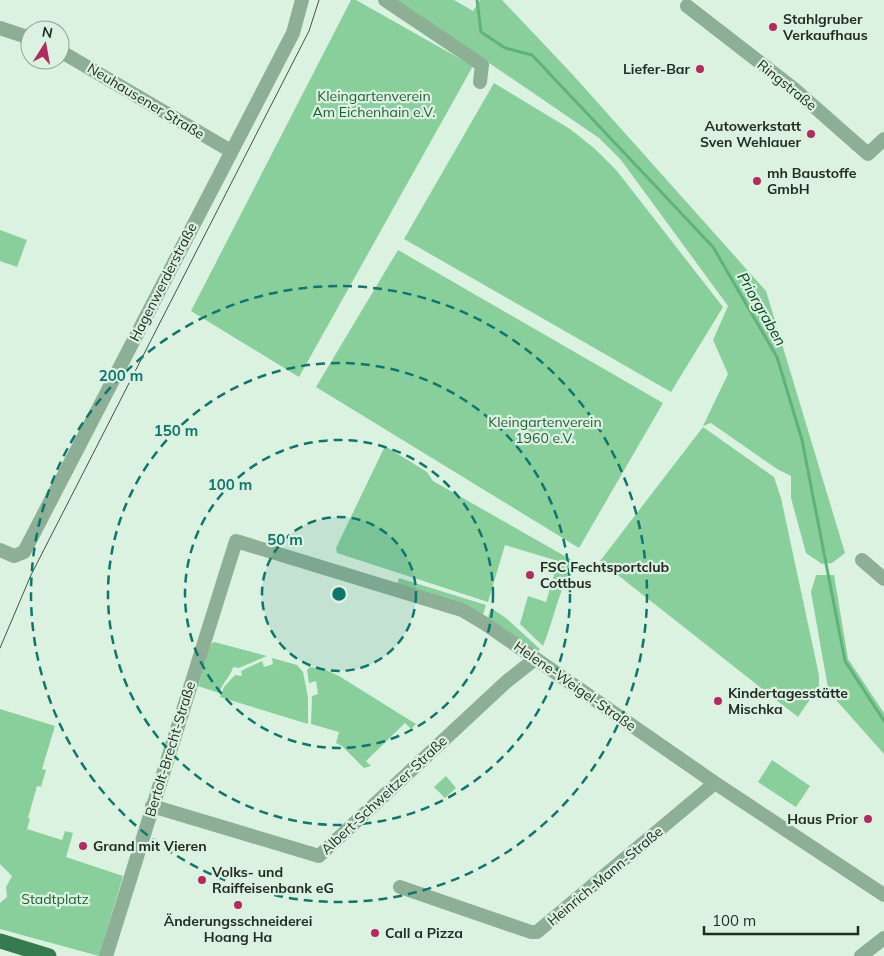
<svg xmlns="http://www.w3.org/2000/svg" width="884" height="956" viewBox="0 0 884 956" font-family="Mulish,sans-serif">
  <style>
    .green { fill: #88cf9c }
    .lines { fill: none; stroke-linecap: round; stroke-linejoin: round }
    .stream { stroke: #5fb379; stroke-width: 3 }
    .minor { stroke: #8caf95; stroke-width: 14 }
    .major { stroke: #367b4e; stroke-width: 15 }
    .tram { stroke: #444f47; stroke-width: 1 }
    .ring { fill: none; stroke: #0f766e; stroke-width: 2.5; stroke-dasharray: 9 6 }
    .poi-dot { fill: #b62960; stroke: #dcf2e1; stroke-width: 2 }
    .labels { text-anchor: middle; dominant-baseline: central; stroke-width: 4.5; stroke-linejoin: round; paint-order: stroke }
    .poi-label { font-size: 14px; font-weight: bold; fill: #232b25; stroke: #dcf2e1; text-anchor: start }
    .street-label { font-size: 14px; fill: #232b25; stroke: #dcf2e1 }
    .park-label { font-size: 14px; fill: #205d36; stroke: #dcf2e1 }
    .water-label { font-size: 15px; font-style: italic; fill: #00441f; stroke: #dcf2e1 }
    .centre { fill: #0f766e; stroke: #dcf2e1; stroke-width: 2.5 }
    .ring-label { font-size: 15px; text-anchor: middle; font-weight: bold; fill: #0f766e; stroke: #dcf2e1; stroke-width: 4.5; stroke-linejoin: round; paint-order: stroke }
  </style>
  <rect width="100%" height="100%" fill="#dcf2e1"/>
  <!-- green -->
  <path class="green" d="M 351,0 L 356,0 L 473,66 L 299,377 L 191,311 Z
    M 397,0 L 454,0 L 473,11 L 480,0 L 502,0 L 573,75 L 766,291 L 845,553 L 832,563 L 822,564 L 806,553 L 791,498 L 791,476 L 777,469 L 711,423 L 703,426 L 728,374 L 713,340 L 728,306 L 621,160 L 599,138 Z
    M 494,83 L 570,129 L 594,148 L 617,171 L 723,307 L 671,392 L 404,239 Z
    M 0,230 L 27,240 L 17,267 L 0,261 Z
    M 398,250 L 663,403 L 579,548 L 316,387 Z
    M 703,427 L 774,477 L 781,498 L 819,675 L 819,686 L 798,717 L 600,561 Z
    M 385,446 L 427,472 L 433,481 L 577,563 C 558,587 555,618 543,646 L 520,624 L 528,596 L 546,602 L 558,561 L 505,545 L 488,602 L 337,553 L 336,548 Z
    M 816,575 L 834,575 L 848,659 L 884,713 L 884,754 L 837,701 L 828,688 L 811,592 Z
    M 399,578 L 486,605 L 483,615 L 397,584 Z
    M 491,608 L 506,618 L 540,649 L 537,652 L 487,620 Z
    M 214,642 L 267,656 L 239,668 L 233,667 C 231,676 223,682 219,693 L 198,686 L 211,644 Z
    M 272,658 L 297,665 L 303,672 L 308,697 L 308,724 L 220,697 L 224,687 L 235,675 L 242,676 L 241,671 L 262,661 L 264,667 L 273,664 Z
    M 310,667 L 324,669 L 339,676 L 416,724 L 411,729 L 405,723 L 366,761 L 371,766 L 364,768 L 342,746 L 336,743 L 339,732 L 311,724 L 312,696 L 318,694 L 316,681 L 309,683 L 307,670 Z
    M 0,709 L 55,726 L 42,769 L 46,770 L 41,787 L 37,786 L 28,818 L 30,819 L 27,829 L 62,840 L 65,831 L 73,833 L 66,857 L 123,876 L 99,956 L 0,929 L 0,903 L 7,897 L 6,887 L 12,876 L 0,864 Z
    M 772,760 L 810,786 L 796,807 L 758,782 Z
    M 446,776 L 456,788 L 445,798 L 434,787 Z"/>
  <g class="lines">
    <!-- stream -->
    <path class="stream" d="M 477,0 L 481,32 L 505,48 L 532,55 L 713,247 L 777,357 L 802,440 L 845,661 L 884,721"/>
    <!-- minor -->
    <path class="minor" d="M 385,0 L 482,65 L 480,82
      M 687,6 L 793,88 L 868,154 L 884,139
      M 0,28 L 30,38
      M 60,51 L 231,151
      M 0,550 L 14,556 L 24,552 L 293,33 L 302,0
      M 862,560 L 884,579
      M 152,806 L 319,856 L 506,682 L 535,659
      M 400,887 L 531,932 L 537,932 L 715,783
      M 106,956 L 236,541 L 462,610 L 484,623 L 715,783 L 884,895
      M 861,956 L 884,938"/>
    <!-- major -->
    <path class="major" d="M 0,941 L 49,956"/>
    <!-- tram -->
    <path class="tram" d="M 0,648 L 31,575 L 309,31 L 319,0"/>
  </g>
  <!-- distance rings -->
  <circle cx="339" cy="594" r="77" fill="#0f766e" fill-opacity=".12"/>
  <g class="ring">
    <circle cx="339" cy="594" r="77"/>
    <circle cx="339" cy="594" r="154"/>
    <circle cx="339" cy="594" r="231"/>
    <circle cx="339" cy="594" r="308"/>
  </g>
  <!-- markers -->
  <g class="poi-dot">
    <circle cx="773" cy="27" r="5"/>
    <circle cx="700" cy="69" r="5"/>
    <circle cx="811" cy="134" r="5"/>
    <circle cx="757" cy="181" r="5"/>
    <circle cx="530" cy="575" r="5"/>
    <circle cx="718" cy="701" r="5"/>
    <circle cx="868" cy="819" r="5"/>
    <circle cx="83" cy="846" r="5"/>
    <circle cx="202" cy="880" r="5"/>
    <circle cx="238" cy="905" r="5"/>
    <circle cx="375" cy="933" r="5"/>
  </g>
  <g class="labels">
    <!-- poi labels -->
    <g class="poi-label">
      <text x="783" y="19">Stahlgruber<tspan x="783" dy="16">Verkaufhaus</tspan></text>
      <text x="690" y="69" text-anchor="end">Liefer-Bar</text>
      <text x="801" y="126" text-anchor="end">Autowerkstatt<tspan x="801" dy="16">Sven Wehlauer</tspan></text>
      <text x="767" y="173">mh Baustoffe<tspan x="767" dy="16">GmbH</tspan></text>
      <text x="540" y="567">FSC Fechtsportclub<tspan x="540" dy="16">Cottbus</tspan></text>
      <text x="728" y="693">Kindertagesstätte<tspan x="728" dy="16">Mischka</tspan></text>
      <text x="858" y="819" text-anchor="end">Haus Prior</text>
      <text x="93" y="846">Grand mit Vieren</text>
      <text x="212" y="872">Volks- und<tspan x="212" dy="16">Raiffeisenbank eG</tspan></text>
      <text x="238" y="921" text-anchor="middle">Änderungsschneiderei<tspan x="238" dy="16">Hoang Ha</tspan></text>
      <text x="385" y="933">Call a Pizza</text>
    </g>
    <!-- street labels -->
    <g class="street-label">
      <text transform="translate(787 85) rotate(39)">Ringstraße</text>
      <text transform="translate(146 101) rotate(31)">Neuhausener Straße</text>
      <text transform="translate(163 282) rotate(-63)">Hagenwerderstraße</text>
      <text transform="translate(575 686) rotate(35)">Helene-Weigel-Straße</text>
      <text transform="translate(170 749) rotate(-73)">Bertolt-Brecht-Straße</text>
      <text transform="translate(384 795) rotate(-43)">Albert-Schweitzer-Straße</text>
      <text transform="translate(605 876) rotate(-40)">Heinrich-Mann-Straße</text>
    </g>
    <!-- park labels -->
    <g class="park-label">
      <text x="374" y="96">Kleingartenverein<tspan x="374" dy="16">Am Eichenhain e.V.</tspan></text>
      <text x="545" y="422">Kleingartenverein<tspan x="545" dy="16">1960 e.V.</tspan></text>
      <text x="55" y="899">Stadtplatz</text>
    </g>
    <!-- water labels -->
    <g class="water-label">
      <text transform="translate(762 309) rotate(60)">Priorgraben</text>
    </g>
  </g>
  <circle cx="339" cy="594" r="8" class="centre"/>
  <g class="ring-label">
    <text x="121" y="381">200 m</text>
    <text x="176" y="436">150 m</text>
    <text x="230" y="490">100 m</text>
    <text x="285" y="545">50 m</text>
  </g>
  <!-- north arrow -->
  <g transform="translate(45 45) rotate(11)"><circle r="24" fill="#dcf2e1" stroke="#92a296"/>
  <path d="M0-4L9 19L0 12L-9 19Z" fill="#b62960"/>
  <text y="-8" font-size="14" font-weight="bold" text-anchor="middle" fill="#232b25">N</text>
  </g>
  <!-- scale -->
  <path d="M704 926v8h154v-8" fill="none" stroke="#232b25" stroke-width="2.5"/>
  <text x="712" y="926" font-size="15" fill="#232b25" stroke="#dcf2e1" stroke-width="4" paint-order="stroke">100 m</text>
</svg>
